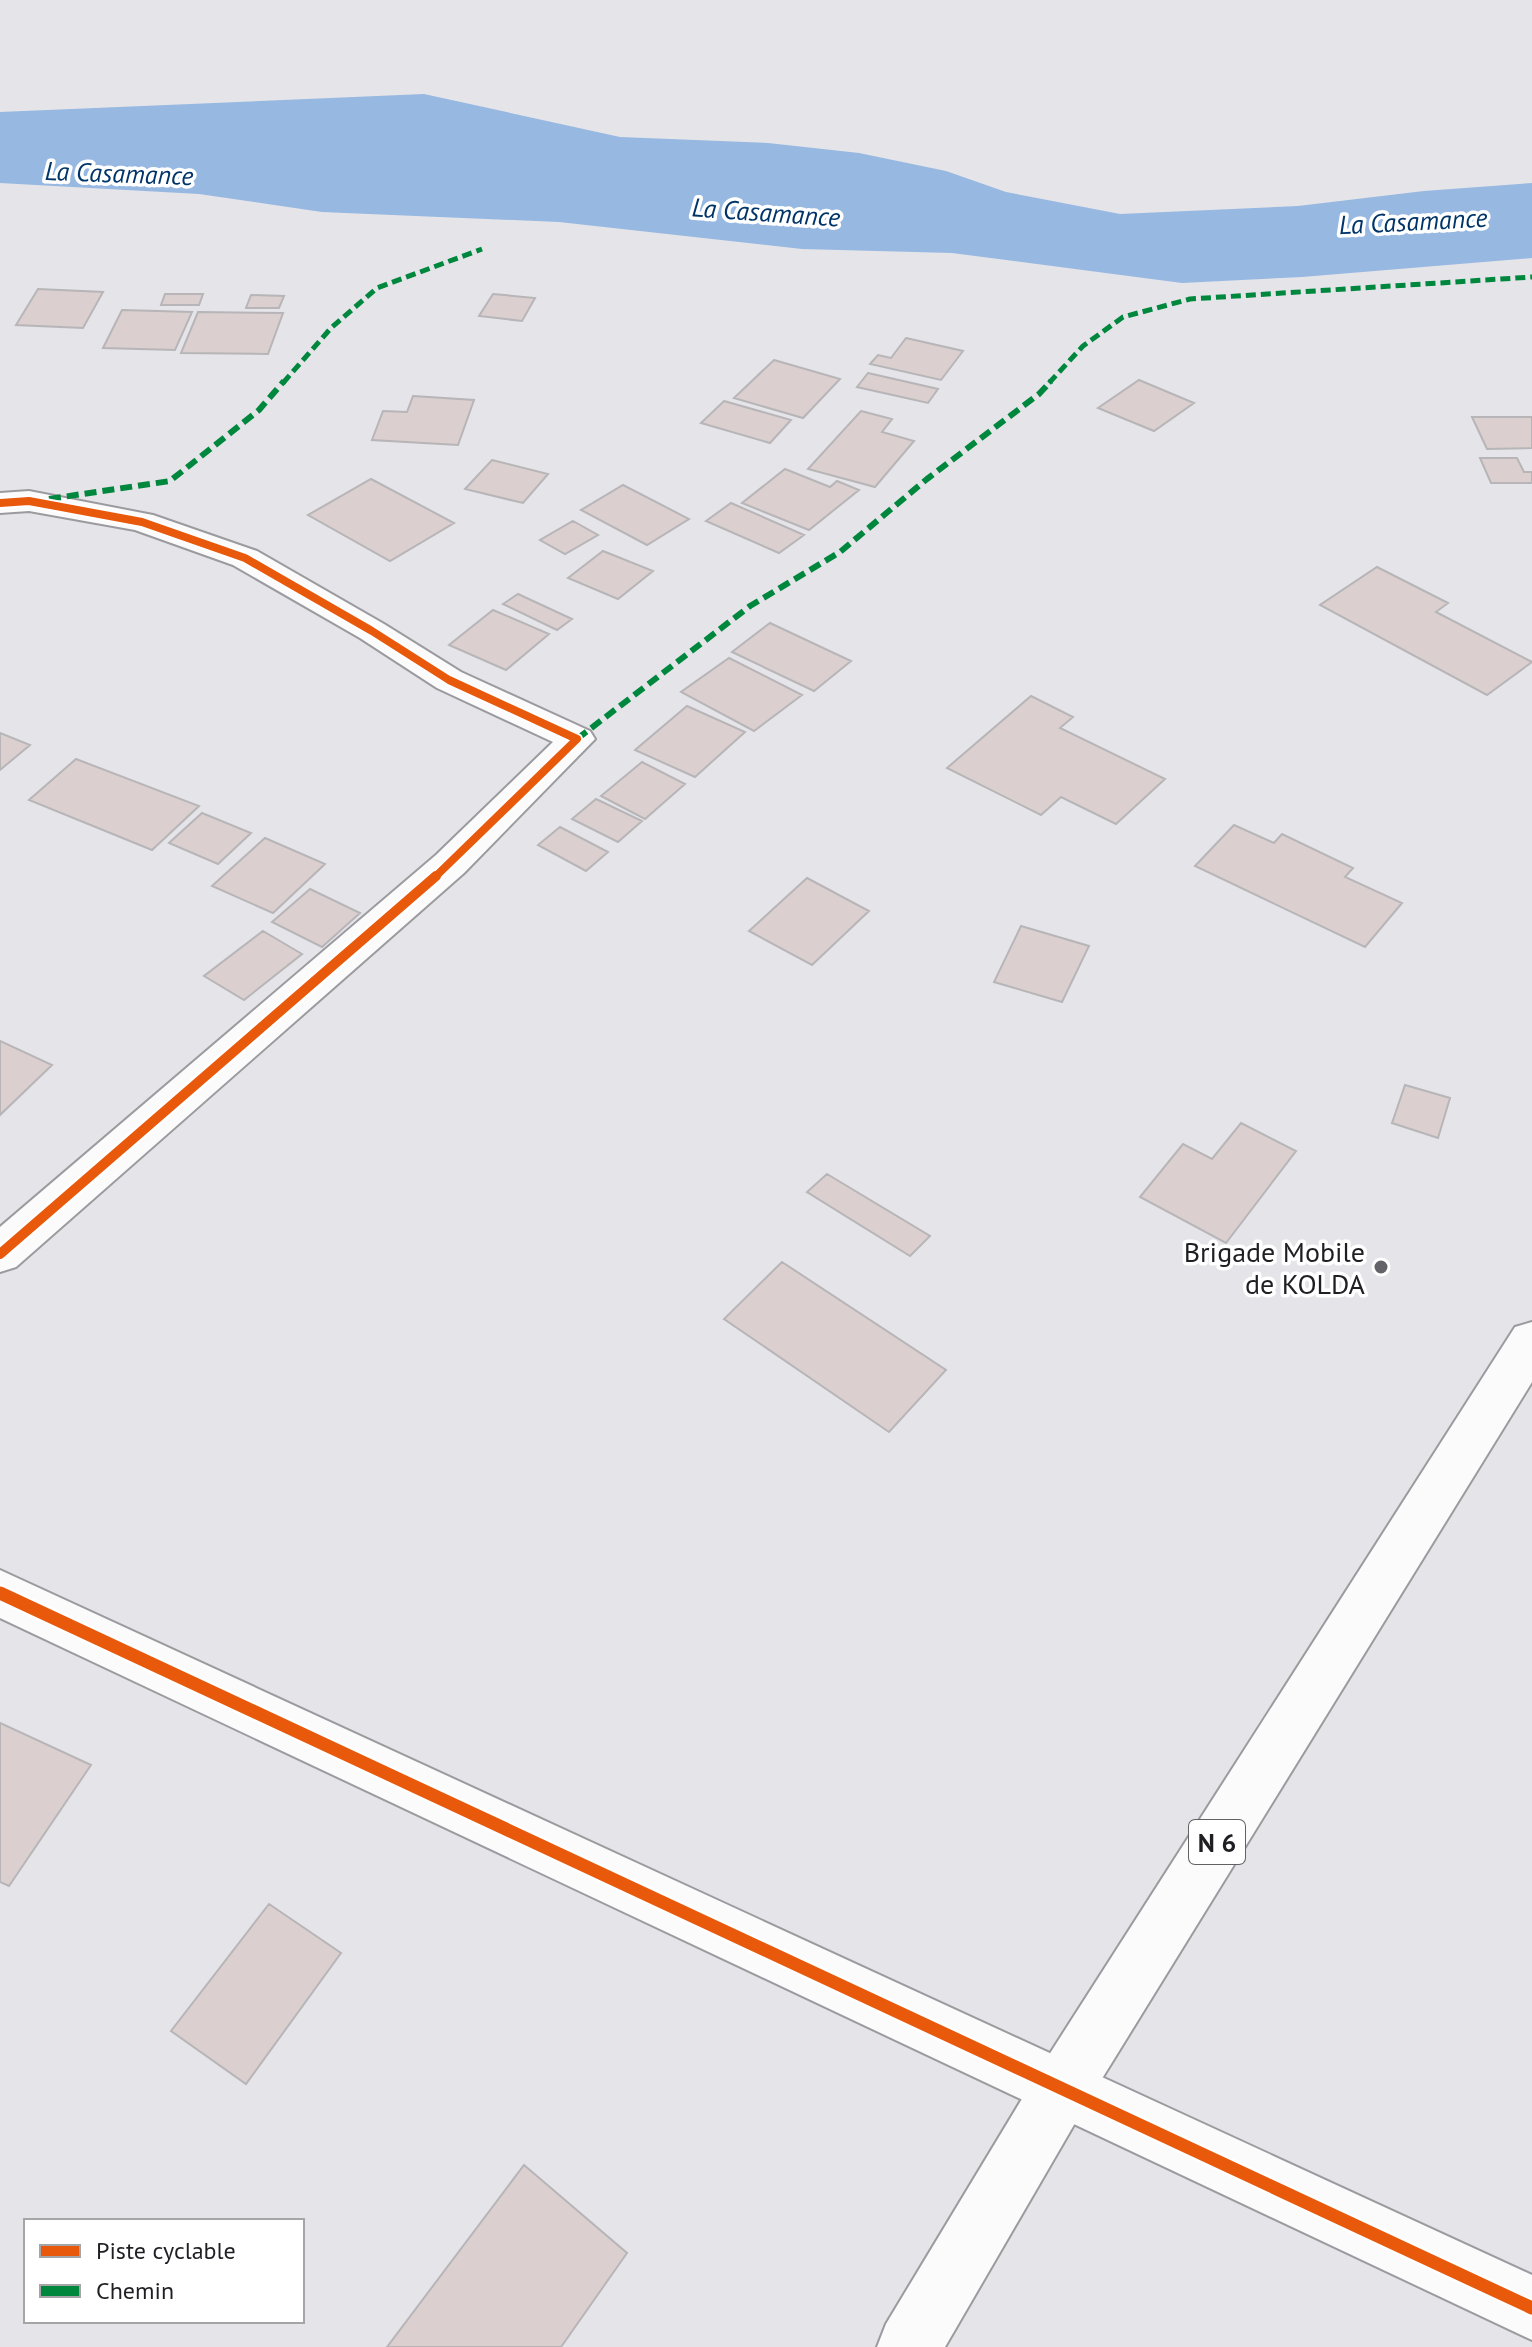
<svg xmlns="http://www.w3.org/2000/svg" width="1532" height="2347" viewBox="0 0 1532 2347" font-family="'PT Sans',sans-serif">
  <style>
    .water { fill: #97b8e1 }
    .building { fill: #dbd0cf; stroke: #b7b5b7; stroke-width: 2 }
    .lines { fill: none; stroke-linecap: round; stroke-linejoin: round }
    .minor-casing { stroke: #9b9b9f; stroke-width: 4 }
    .major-casing { stroke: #9b9b9f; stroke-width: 4 }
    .minor { fill: #fbfbfc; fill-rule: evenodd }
    .major { fill: #fbfbfc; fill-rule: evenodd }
    .quiet-far1 { stroke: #00873e; stroke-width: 5; stroke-dasharray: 10 5; stroke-linecap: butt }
    .quiet { stroke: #00873e; stroke-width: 6; stroke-dasharray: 12 6; stroke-linecap: butt }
    .cycleway-far2-casing { stroke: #fff; stroke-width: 12 }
    .cycleway-far1-casing { stroke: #fff; stroke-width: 15 }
    .cycleway-casing { stroke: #fff; stroke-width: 18 }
    .cycleway-far2 { stroke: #e8590c; stroke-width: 8 }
    .cycleway-far1 { stroke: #e8590c; stroke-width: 10 }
    .cycleway { stroke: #e8590c; stroke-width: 13 }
    .poi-dot { fill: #646468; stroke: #fff; stroke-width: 3 }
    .labels { text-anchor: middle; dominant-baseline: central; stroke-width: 7; stroke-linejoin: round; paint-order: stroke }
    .far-water-label { font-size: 26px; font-style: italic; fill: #013569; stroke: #fff }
    .shield { fill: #fff; stroke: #626265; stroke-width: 2 }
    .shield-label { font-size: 26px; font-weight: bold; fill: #1f1f23 }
    .poi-label { font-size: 28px; fill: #1f1f23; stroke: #fff; text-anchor: end }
  </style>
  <rect width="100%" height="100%" fill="#e4e4e9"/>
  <!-- water -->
  <path class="water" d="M 424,94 L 620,137 L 768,143 L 859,153 L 946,171 L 1006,192 L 1120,214 L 1298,206 L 1424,191 L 1532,183 L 1532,258 L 1302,277 L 1182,283 L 952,253 L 802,249 L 559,222 L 322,212 L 199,194 L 0,183 L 0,112 Z"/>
  <!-- building -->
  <path class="building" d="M 38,289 L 103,292 L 83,328 L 16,325 Z
    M 165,294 L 203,294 L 199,305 L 161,305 Z
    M 493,294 L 535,298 L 522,321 L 479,316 Z
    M 251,295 L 284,296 L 279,308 L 246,308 Z
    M 122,310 L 192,312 L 175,350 L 103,348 Z
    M 198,312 L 283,313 L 268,354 L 181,353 Z
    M 906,338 L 963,351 L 941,380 L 870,364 L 878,355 L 891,358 Z
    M 774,360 L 840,379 L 803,418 L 734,398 Z
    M 868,373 L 938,389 L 928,403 L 857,387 Z
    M 1139,380 L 1194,403 L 1154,431 L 1098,408 Z
    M 413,396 L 474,400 L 458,445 L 372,440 L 383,411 L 407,412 Z
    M 724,401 L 791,420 L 770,443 L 701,423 Z
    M 861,411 L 892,419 L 882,432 L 914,441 L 875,487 L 808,469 Z
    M 1472,417 L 1532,417 L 1532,448 L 1487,449 Z
    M 1480,458 L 1517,458 L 1524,472 L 1532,472 L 1532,483 L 1491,483 Z
    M 492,460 L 548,474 L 523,503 L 465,489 Z
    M 785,469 L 830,487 L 837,481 L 859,490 L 809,530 L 742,503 Z
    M 371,479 L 454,523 L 390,561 L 308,515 Z
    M 623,485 L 689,519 L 647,545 L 581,510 Z
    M 731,503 L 804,535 L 779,553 L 706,521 Z
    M 573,521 L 598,535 L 565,554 L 540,540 Z
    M 603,551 L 653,571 L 618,599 L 568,578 Z
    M 1377,567 L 1448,603 L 1436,612 L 1532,662 L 1487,695 L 1320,605 Z
    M 518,594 L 572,619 L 557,630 L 503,604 Z
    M 493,610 L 549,634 L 506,670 L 449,645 Z
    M 770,623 L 851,661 L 814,691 L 732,652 Z
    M 729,658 L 802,695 L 754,731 L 681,692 Z
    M 1031,696 L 1073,717 L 1060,728 L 1165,779 L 1116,824 L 1061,797 L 1041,815 L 947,768 Z
    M 687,706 L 745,732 L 695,777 L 635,750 Z
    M 0,733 L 30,745 L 0,770 Z
    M 76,759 L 199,806 L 152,850 L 29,800 Z
    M 642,762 L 685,784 L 645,819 L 601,796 Z
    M 596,799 L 642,821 L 618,842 L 572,819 Z
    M 202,813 L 251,833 L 218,864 L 169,843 Z
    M 1234,825 L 1274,843 L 1282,834 L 1353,868 L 1345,877 L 1402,903 L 1365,947 L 1195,866 Z
    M 560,827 L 608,852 L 586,871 L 538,845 Z
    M 265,838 L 325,864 L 273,913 L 212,886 Z
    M 807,878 L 869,911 L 812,965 L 749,931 Z
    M 310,889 L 360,913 L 322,947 L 272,922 Z
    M 1021,926 L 1089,946 L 1062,1002 L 994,982 Z
    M 263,931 L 302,954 L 244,1000 L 204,976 Z
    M 0,1041 L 52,1065 L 0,1115 Z
    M 1405,1085 L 1450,1098 L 1438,1138 L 1392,1123 Z
    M 1241,1123 L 1296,1151 L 1226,1243 L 1140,1197 L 1183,1144 L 1212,1159 Z
    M 827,1174 L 930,1236 L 910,1256 L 807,1192 Z
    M 782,1262 L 946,1370 L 889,1432 L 724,1319 Z
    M 0,1723 L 91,1765 L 9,1886 L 0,1882 Z
    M 269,1904 L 341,1953 L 246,2084 L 171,2031 Z
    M 524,2165 L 627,2253 L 561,2347 L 387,2347 Z"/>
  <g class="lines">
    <!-- minor casing -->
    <g class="minor-casing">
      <path id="minor" d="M 29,491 L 153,515 L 257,551 L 384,624 L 461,672 L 590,731 L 595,739 L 464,873 L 16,1267 L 0,1272 L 0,1227 L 436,855 L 553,742 L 437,688 L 360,638 L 233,565 L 135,530 L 29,511 L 0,513 L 0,493 Z
        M 0,1570 L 1532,2275 L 1532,2340 L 0,1618 Z"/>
    </g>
    <!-- major casing -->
    <g class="major-casing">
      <path id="major" d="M 1532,1322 L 1532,1382 L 1082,2111 L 945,2347 L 877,2347 L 886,2324 L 1040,2069 L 1515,1327 Z"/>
    </g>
    <!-- minor -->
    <use href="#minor" class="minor"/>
    <!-- major -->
    <use href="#major" class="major"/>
    <!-- quiet-far1 -->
    <path class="quiet-far1" d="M 283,383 L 331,328 L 377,288 L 482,249
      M 1049,383 L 1083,346 L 1123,317 L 1190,299 L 1532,277"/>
    <!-- quiet -->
    <path class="quiet" d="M 49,499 L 170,481 L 259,410 L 284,381
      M 577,739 L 750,606 L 840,552 L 927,479 L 1039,394 L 1051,381"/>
    <!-- cycleway-far2 casing -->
    <g class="cycleway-far2-casing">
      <path id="cycleway-far2" d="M 0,503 L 29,501 L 142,522 L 245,558 L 372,631 L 449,680 L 577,739 L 434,878"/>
    </g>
    <!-- cycleway-far1 casing -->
    <g class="cycleway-far1-casing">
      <path id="cycleway-far1" d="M 0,1254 L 436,876"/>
    </g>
    <!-- cycleway casing -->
    <g class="cycleway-casing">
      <path id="cycleway" d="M 0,1593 L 1532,2308"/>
    </g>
    <!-- cycleway-far2 -->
    <use href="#cycleway-far2" class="cycleway-far2"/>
    <!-- cycleway-far1 -->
    <use href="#cycleway-far1" class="cycleway-far1"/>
    <!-- cycleway -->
    <use href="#cycleway" class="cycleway"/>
  </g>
  <!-- markers -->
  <circle class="poi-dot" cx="1381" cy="1267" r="8"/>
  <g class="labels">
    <!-- far-water labels -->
    <g class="far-water-label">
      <text transform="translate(119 173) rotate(2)">La Casamance</text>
      <text transform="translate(766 212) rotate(4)">La Casamance</text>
      <text transform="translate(1413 221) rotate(-3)">La Casamance</text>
    </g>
    <!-- shield labels -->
    <rect class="shield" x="1189" y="1820" width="56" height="44" rx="6"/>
    <g class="shield-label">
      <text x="1217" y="1842">N 6</text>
    </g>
    <!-- poi labels -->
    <g class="poi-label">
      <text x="1365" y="1251">Brigade Mobile<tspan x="1365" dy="32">de KOLDA</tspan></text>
    </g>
  </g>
  <!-- legend -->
  <rect x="24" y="2219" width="280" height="104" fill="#ffffff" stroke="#a5a5a7" stroke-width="2"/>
  <rect x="40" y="2245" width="40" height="12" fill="#e8590c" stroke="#a5a5a7" stroke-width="2"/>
  <text x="96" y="2259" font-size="24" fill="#1f1f23">Piste cyclable</text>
  <rect x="40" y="2285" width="40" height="12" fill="#00873e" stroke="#a5a5a7" stroke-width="2"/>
  <text x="96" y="2299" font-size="24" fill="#1f1f23">Chemin</text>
</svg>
